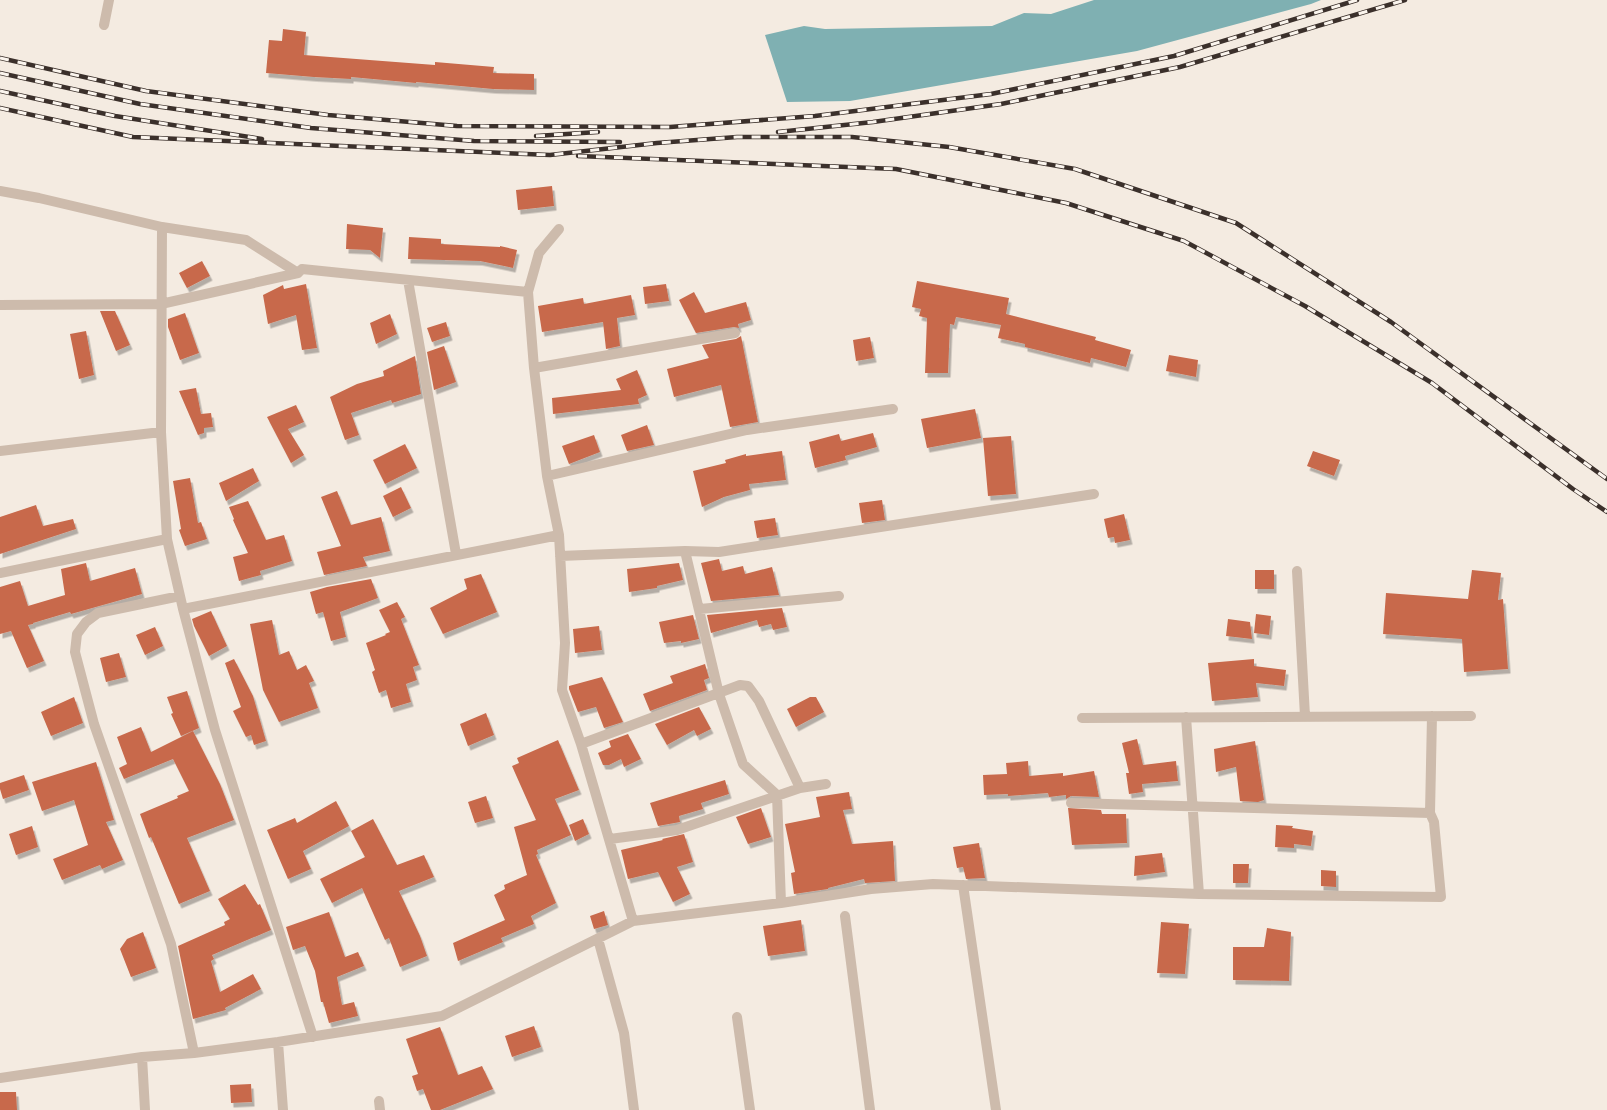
<svg xmlns="http://www.w3.org/2000/svg" width="1607" height="1110" viewBox="0 0 1607 1110" font-family="Arial,sans-serif">
  <style>
    .water { fill: #7fb0b2 }
    .building { fill: #c8694b; filter: url(#shadow) }
    .lines { fill: none; stroke-linecap: round; stroke-linejoin: round }
    .street { stroke: #cdbbac; stroke-width: 10 }
    .rail-casing { stroke: #3b302b; stroke-width: 4.5 }
    .rail { stroke: #fbf5ee; stroke-width: 3; stroke-dasharray: 9; stroke-linecap: butt }
  </style>
  <defs>
    <filter id="shadow"><feDropShadow dx="2.5" dy="4.5" stdDeviation="0" flood-color="#0004"/></filter>
  </defs>
  <rect width="100%" height="100%" fill="#f4ebe1"/>
  <!-- water -->
  <path class="water" d="M 1094,0 L 1321,0 L 1311,4 L 1137,51 L 850,101 L 787,102 L 765,35 L 804,26 L 825,29 L 992,26 L 1024,13 L 1051,14 Z"/>
  <!-- building -->
  <path class="building" d="M 283,29 L 306,32 L 304,55 L 435,65 L 435,62 L 494,67 L 493,73 L 534,74 L 534,90 L 493,89 L 416,82 L 416,83 L 351,77 L 351,79 L 314,77 L 266,73 L 269,40 L 282,41 Z
    M 552,186 L 554,206 L 518,210 L 516,190 Z
    M 347,224 L 383,228 L 380,258 L 370,250 L 346,249 Z
    M 409,237 L 441,239 L 441,244 L 500,247 L 500,246 L 517,250 L 513,268 L 480,261 L 408,259 Z
    M 202,261 L 210,276 L 187,288 L 179,273 Z
    M 917,281 L 1009,298 L 1006,314 L 1096,337 L 1095,340 L 1131,350 L 1126,367 L 1091,358 L 1090,363 L 1025,347 L 1025,344 L 998,338 L 1001,325 L 956,317 L 954,325 L 950,324 L 948,373 L 925,373 L 927,318 L 919,316 L 921,309 L 912,307 Z
    M 306,284 L 317,348 L 302,350 L 296,315 L 268,324 L 263,295 L 283,285 L 284,289 Z
    M 666,284 L 669,301 L 645,304 L 643,287 Z
    M 694,292 L 705,313 L 746,302 L 751,320 L 738,324 L 739,328 L 734,327 L 696,333 L 679,300 Z
    M 631,295 L 635,315 L 617,318 L 620,346 L 606,349 L 603,322 L 542,332 L 538,306 L 583,298 L 584,304 Z
    M 100,311 L 115,311 L 130,345 L 116,351 Z
    M 185,313 L 199,353 L 180,360 L 168,327 L 168,319 Z
    M 390,314 L 397,334 L 376,344 L 370,323 Z
    M 446,322 L 450,336 L 432,342 L 427,328 Z
    M 86,331 L 94,375 L 79,379 L 70,334 Z
    M 741,336 L 758,422 L 730,427 L 721,385 L 674,397 L 667,369 L 709,358 L 702,345 L 736,339 Z
    M 870,337 L 874,358 L 856,361 L 853,340 Z
    M 444,346 L 456,382 L 434,390 L 427,352 Z
    M 1169,355 L 1198,360 L 1196,377 L 1166,371 Z
    M 415,356 L 421,394 L 392,403 L 391,400 L 351,413 L 359,435 L 345,440 L 330,397 L 357,384 L 384,376 L 383,371 Z
    M 637,370 L 647,395 L 638,399 L 639,404 L 553,414 L 552,398 L 621,390 L 616,379 Z
    M 196,388 L 201,414 L 211,413 L 213,427 L 204,428 L 204,433 L 198,435 L 179,391 Z
    M 296,405 L 304,422 L 288,429 L 304,455 L 291,463 L 267,417 Z
    M 975,409 L 981,438 L 927,448 L 921,419 Z
    M 647,425 L 654,445 L 627,451 L 621,435 Z
    M 873,433 L 877,447 L 845,456 L 846,460 L 815,468 L 809,442 L 839,434 L 841,441 Z
    M 594,435 L 600,452 L 569,464 L 562,446 Z
    M 1011,436 L 1016,494 L 988,496 L 983,438 Z
    M 405,444 L 417,468 L 385,484 L 373,460 Z
    M 782,451 L 786,480 L 749,484 L 750,490 L 724,497 L 702,507 L 693,471 L 726,463 L 725,460 L 746,454 L 746,456 Z
    M 1313,451 L 1340,460 L 1334,476 L 1307,466 Z
    M 253,468 L 259,481 L 226,501 L 219,483 Z
    M 190,478 L 198,523 L 201,522 L 207,539 L 185,546 L 179,530 L 181,529 L 173,481 Z
    M 401,487 L 411,508 L 393,517 L 383,496 Z
    M 337,491 L 351,525 L 381,517 L 390,551 L 363,557 L 367,566 L 324,575 L 317,552 L 341,546 L 321,497 Z
    M 882,500 L 885,520 L 862,523 L 859,503 Z
    M 248,501 L 266,540 L 284,535 L 292,561 L 260,571 L 261,575 L 239,581 L 233,557 L 248,553 L 233,520 L 234,519 L 229,507 Z
    M 36,505 L 43,526 L 73,519 L 76,529 L 0,554 L 0,517 Z
    M 1124,514 L 1130,540 L 1115,543 L 1114,537 L 1108,538 L 1104,519 Z
    M 775,518 L 778,535 L 757,538 L 754,521 Z
    M 719,559 L 722,571 L 743,566 L 745,574 L 772,567 L 779,595 L 711,601 L 701,563 Z
    M 86,563 L 90,581 L 135,568 L 142,594 L 71,614 L 70,612 L 33,623 L 33,624 L 28,625 L 44,661 L 27,668 L 11,631 L 0,634 L 0,587 L 20,581 L 28,606 L 65,595 L 61,569 Z
    M 679,563 L 683,580 L 657,586 L 657,588 L 629,592 L 627,569 Z
    M 1255,570 L 1274,570 L 1274,589 L 1255,589 Z
    M 1472,570 L 1501,573 L 1498,600 L 1503,599 L 1508,669 L 1464,672 L 1462,639 L 1383,634 L 1386,593 L 1468,599 Z
    M 481,574 L 497,612 L 443,634 L 430,608 L 467,589 L 464,579 Z
    M 371,579 L 378,598 L 340,612 L 346,637 L 331,641 L 323,612 L 316,614 L 310,592 L 327,587 Z
    M 397,602 L 405,617 L 401,619 L 419,665 L 413,667 L 417,680 L 406,684 L 411,702 L 391,708 L 386,690 L 379,693 L 372,672 L 375,670 L 366,643 L 386,635 L 385,634 L 390,632 L 379,610 Z
    M 782,608 L 787,627 L 773,630 L 771,624 L 759,627 L 757,620 L 711,633 L 707,615 Z
    M 211,611 L 227,646 L 209,656 L 194,626 L 192,619 Z
    M 1256,614 L 1271,616 L 1269,635 L 1254,633 Z
    M 693,615 L 699,639 L 681,643 L 681,641 L 664,643 L 659,622 Z
    M 1228,619 L 1250,622 L 1252,639 L 1226,636 Z
    M 272,620 L 279,655 L 289,651 L 297,670 L 306,665 L 314,681 L 309,683 L 318,708 L 279,722 L 263,690 L 250,624 Z
    M 599,626 L 602,650 L 575,653 L 573,629 Z
    M 155,627 L 163,646 L 145,655 L 136,635 Z
    M 119,653 L 126,677 L 106,682 L 100,658 Z
    M 234,659 L 253,696 L 266,741 L 254,745 L 251,735 L 246,737 L 233,711 L 241,707 L 225,663 Z
    M 1254,659 L 1254,666 L 1286,670 L 1284,686 L 1256,683 L 1258,697 L 1212,701 L 1208,663 Z
    M 705,664 L 709,678 L 704,680 L 707,690 L 650,711 L 643,694 L 673,683 L 670,676 Z
    M 602,677 L 623,722 L 604,728 L 596,707 L 578,712 L 569,689 L 569,686 Z
    M 187,691 L 199,728 L 181,736 L 171,714 L 173,713 L 167,697 Z
    M 74,697 L 83,723 L 51,736 L 41,712 Z
    M 810,697 L 816,697 L 824,712 L 796,727 L 787,709 Z
    M 699,707 L 711,729 L 697,736 L 694,730 L 667,745 L 655,724 Z
    M 486,713 L 494,735 L 468,746 L 460,724 Z
    M 141,727 L 151,752 L 193,731 L 220,784 L 234,820 L 187,838 L 210,891 L 179,904 L 151,837 L 149,838 L 140,814 L 178,798 L 177,796 L 189,791 L 173,759 L 124,779 L 119,768 L 127,764 L 117,737 Z
    M 628,734 L 641,759 L 624,767 L 621,759 L 609,765 L 603,765 L 598,753 L 611,747 L 609,741 Z
    M 1137,739 L 1143,765 L 1176,761 L 1178,781 L 1142,784 L 1143,792 L 1129,794 L 1126,773 L 1129,773 L 1122,743 Z
    M 558,740 L 579,790 L 555,799 L 571,835 L 537,850 L 538,854 L 536,855 L 556,903 L 531,916 L 534,924 L 501,938 L 503,942 L 458,961 L 453,943 L 505,920 L 494,895 L 505,889 L 504,885 L 527,875 L 514,827 L 536,820 L 512,766 L 519,763 L 517,758 Z
    M 1255,741 L 1264,800 L 1258,802 L 1240,801 L 1236,767 L 1216,772 L 1214,749 Z
    M 1028,761 L 1029,776 L 1063,773 L 1063,776 L 1094,771 L 1099,797 L 1071,796 L 1066,799 L 1066,795 L 1049,797 L 1048,793 L 1008,796 L 1008,794 L 984,795 L 983,775 L 1007,774 L 1006,763 Z
    M 96,762 L 114,820 L 106,822 L 123,860 L 102,869 L 100,865 L 62,880 L 53,859 L 88,845 L 74,800 L 42,811 L 32,782 Z
    M 24,775 L 29,790 L 3,799 L 0,789 L 0,783 Z
    M 725,780 L 729,794 L 701,803 L 703,809 L 679,816 L 680,822 L 658,826 L 650,803 Z
    M 849,792 L 852,809 L 843,810 L 852,844 L 893,841 L 895,881 L 865,883 L 864,879 L 828,888 L 828,889 L 794,894 L 791,873 L 795,872 L 785,824 L 820,817 L 816,797 Z
    M 486,796 L 493,818 L 475,823 L 468,802 Z
    M 336,801 L 349,826 L 303,851 L 311,869 L 288,879 L 267,830 L 295,818 L 297,823 Z
    M 761,808 L 771,837 L 748,844 L 736,817 Z
    M 1068,808 L 1101,810 L 1102,814 L 1126,814 L 1127,843 L 1072,845 Z
    M 373,819 L 397,865 L 424,855 L 434,877 L 399,891 L 420,936 L 427,956 L 400,967 L 389,938 L 385,940 L 362,888 L 332,903 L 320,879 L 365,857 L 351,831 Z
    M 583,819 L 589,834 L 575,841 L 569,825 Z
    M 1276,825 L 1293,826 L 1292,828 L 1313,831 L 1311,846 L 1294,844 L 1294,848 L 1275,847 Z
    M 32,826 L 38,847 L 16,855 L 9,834 Z
    M 684,834 L 693,862 L 677,867 L 690,894 L 673,902 L 658,872 L 628,879 L 621,850 L 663,840 L 662,839 Z
    M 979,843 L 985,878 L 966,879 L 963,867 L 957,868 L 953,847 Z
    M 1162,853 L 1165,872 L 1134,876 L 1135,856 Z
    M 1233,864 L 1249,864 L 1248,883 L 1233,883 Z
    M 1321,870 L 1336,871 L 1336,887 L 1321,886 Z
    M 245,884 L 258,905 L 260,904 L 271,930 L 212,955 L 214,959 L 211,961 L 220,992 L 253,974 L 261,989 L 225,1008 L 226,1010 L 193,1019 L 178,946 L 225,925 L 224,922 L 230,919 L 218,899 Z
    M 604,911 L 608,925 L 594,929 L 590,916 Z
    M 329,912 L 345,957 L 358,952 L 364,966 L 337,977 L 342,1005 L 354,1002 L 358,1016 L 329,1023 L 323,1002 L 321,1002 L 315,971 L 305,946 L 293,950 L 286,927 Z
    M 801,920 L 805,951 L 768,956 L 763,926 Z
    M 1161,922 L 1189,924 L 1185,974 L 1157,973 Z
    M 1267,928 L 1291,932 L 1289,981 L 1233,980 L 1233,947 L 1264,947 Z
    M 143,932 L 156,968 L 131,977 L 120,949 L 127,939 Z
    M 534,1026 L 541,1047 L 512,1057 L 505,1036 Z
    M 440,1027 L 458,1075 L 482,1066 L 493,1089 L 440,1110 L 431,1110 L 423,1089 L 417,1091 L 412,1076 L 418,1074 L 406,1039 Z
    M 251,1084 L 252,1102 L 231,1103 L 230,1085 Z
    M 0,1092 L 16,1092 L 17,1110 L 0,1110 Z"/>
  <g class="lines">
    <!-- street -->
    <path class="street" d="M 104,25 L 109,0
      M 0,191 L 39,198 L 162,227 L 246,240 L 298,273 L 302,269 L 528,292
      M 162,227 L 161,432 L 167,539 L 183,609 L 215,730 L 313,1037
      M 559,229 L 539,253 L 528,292 L 534,368 L 547,476 L 559,535 L 565,643 L 562,690 L 581,744 L 633,921
      M 408,280 L 456,554
      M 0,305 L 161,304 L 298,273
      M 534,368 L 735,333
      M 0,451 L 161,432
      M 547,476 L 747,430 L 893,409
      M 685,551 L 719,694 L 743,764 L 777,795 L 781,903
      M 560,556 L 685,551 L 719,552 L 1094,494
      M 1297,571 L 1305,716
      M 0,573 L 167,539
      M 180,596 L 98,613 L 86,622 L 77,634 L 75,652 L 94,724 L 171,944 L 194,1053
      M 183,609 L 559,535
      M 700,609 L 839,596
      M 1186,717 L 1199,894
      M 1082,718 L 1471,716
      M 581,744 L 740,685 L 748,686 L 759,701 L 800,788
      M 1430,813 L 1432,716
      M 610,839 L 677,830 L 800,788 L 826,784
      M 963,885 L 996,1110
      M 845,916 L 870,1110
      M 598,939 L 624,1033 L 634,1110
      M 737,1017 L 750,1110
      M 278,1042 L 283,1110
      M 142,1057 L 145,1110
      M 0,1078 L 142,1057 L 194,1053 L 278,1042 L 442,1016 L 633,921 L 781,903 L 871,889 L 933,884 L 1199,894 L 1441,897 L 1434,822 L 1430,813 L 1071,803
      M 379,1101 L 380,1110"/>
    <!-- rail casing -->
    <g class="rail-casing">
      <path id="rail" d="M 0,58 L 146,91 L 328,115 L 457,126 L 670,127 L 815,116 L 991,94 L 1174,56 L 1357,0
        M 0,73 L 140,104 L 311,128 L 474,141 L 620,142
        M 0,91 L 115,116 L 262,139
        M 0,108 L 133,137 L 550,155 L 657,143 L 737,137 L 852,137 L 949,147 L 1075,169 L 1236,223 L 1391,322 L 1607,479
        M 778,132 L 873,122 L 1001,104 L 1180,67 L 1405,0
        M 536,136 L 598,132
        M 578,156 L 896,169 L 1066,203 L 1184,241 L 1305,306 L 1432,383 L 1573,489 L 1607,512"/>
    </g>
    <!-- rail -->
    <use href="#rail" class="rail"/>
  </g>
</svg>
